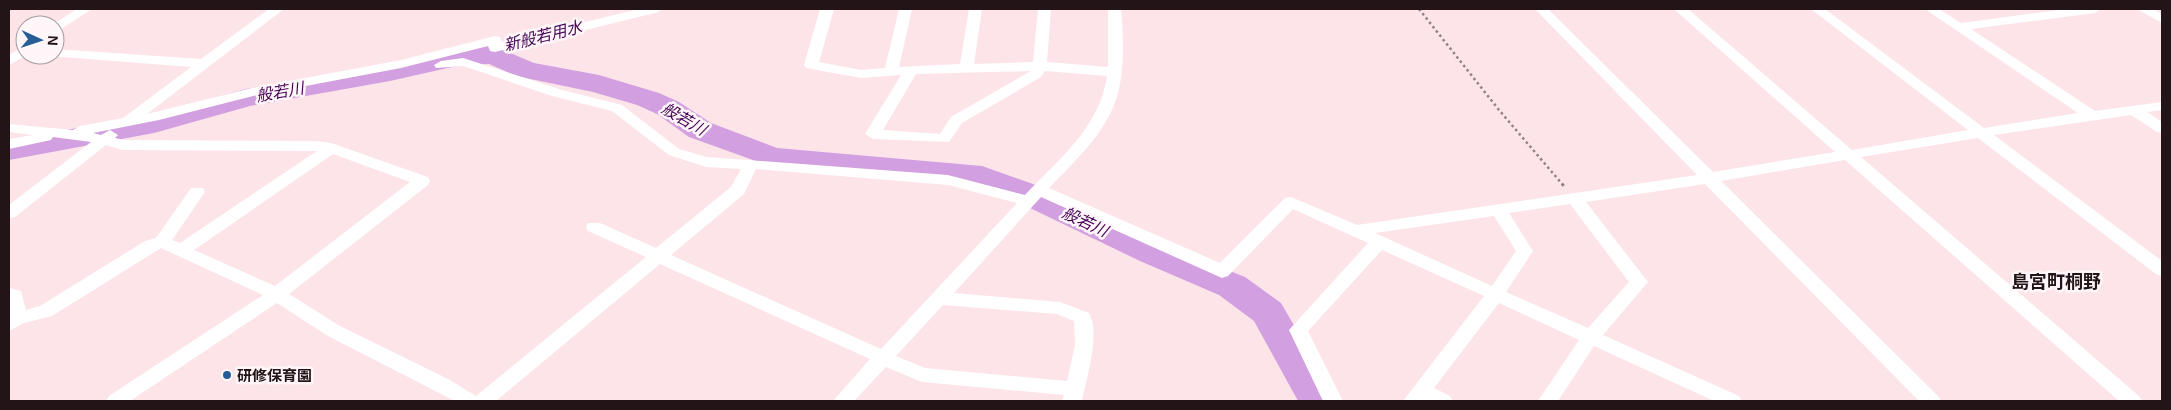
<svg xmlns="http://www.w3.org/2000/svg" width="2171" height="410" viewBox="0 0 2171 410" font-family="Helvetica,'Noto Sans JP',sans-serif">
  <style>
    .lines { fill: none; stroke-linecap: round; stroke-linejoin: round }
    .river { fill: #d29fe1; fill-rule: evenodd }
    .path-far1 { stroke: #948085; stroke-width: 2.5; stroke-dasharray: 2.5 3; stroke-linecap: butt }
    .path { stroke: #948085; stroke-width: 3; stroke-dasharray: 2.5 4.5; stroke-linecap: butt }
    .street { fill: #fff; fill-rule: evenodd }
    .poi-dot { fill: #275d95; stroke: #fef6f8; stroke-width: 2 }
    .labels { text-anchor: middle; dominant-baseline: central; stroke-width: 5; stroke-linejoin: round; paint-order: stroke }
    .poi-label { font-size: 15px; font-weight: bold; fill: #221417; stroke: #fef6f8; text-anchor: start }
    .water-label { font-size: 16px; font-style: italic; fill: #450255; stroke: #fef6f8 }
    .quarter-label { font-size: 18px; font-weight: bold; fill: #221417; stroke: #fef6f8 }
  </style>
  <rect width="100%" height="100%" fill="#fde4e9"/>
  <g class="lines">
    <!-- river -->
    <path class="river" d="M 494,46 L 534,63 L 599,75 L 659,93 L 679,102 L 711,123 L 777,148 L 982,166 L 1033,184 L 1164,245 L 1245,277 L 1281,303 L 1338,401 L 1298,401 L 1254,321 L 1219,295 L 1140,261 L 1009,198 L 977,186 L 772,167 L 689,137 L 657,114 L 637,105 L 593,92 L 516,76 L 489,64 L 461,65 L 390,81 L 250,106 L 154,133 L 9,160 L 9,140 L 151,115 L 246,89 L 390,63 L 461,47 Z"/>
    <!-- path-far1 -->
    <path class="path-far1" d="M 1419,9 L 1499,110 L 1563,185"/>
    <!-- path -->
    <path class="path" d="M 1562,184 L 1564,186"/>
    <!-- street -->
    <path class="street" d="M 77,9 L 92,9 L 55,33 L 55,25 L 52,25 Z
      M 269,9 L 284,9 L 147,114 L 252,88 L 401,60 L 495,36 L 500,37 L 502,42 L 639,9 L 661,9 L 659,12 L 495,52 L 490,51 L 488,46 L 401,68 L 253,96 L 159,120 L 93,133 L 101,135 L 110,130 L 118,135 L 115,138 L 123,140 L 316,141 L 331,143 L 428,177 L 430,181 L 428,185 L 289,294 L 340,326 L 448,379 L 476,396 L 646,257 L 588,231 L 586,227 L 588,223 L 600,223 L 656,248 L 731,187 L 741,169 L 706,167 L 669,155 L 612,111 L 552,96 L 463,66 L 436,68 L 434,65 L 441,61 L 463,58 L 562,90 L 622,105 L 679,149 L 707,157 L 948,175 L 1025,195 C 1059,159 1100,127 1107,76 L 1045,71 L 1041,77 L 962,123 L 949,142 L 873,139 L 865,134 L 901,75 L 861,78 L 806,68 L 804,65 L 820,9 L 834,9 L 819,62 L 861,70 L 885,68 L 899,9 L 912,9 L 899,67 L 960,64 L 969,9 L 982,9 L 974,64 L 1033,62 L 1038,9 L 1051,9 L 1047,62 L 1108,67 L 1108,9 L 1121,9 C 1124,43 1126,83 1110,114 C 1096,142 1071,165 1049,188 L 1220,263 L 1285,198 L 1291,197 L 1357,225 L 1697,175 L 1535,9 L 1548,9 L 1713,172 L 1835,152 L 1674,9 L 1688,9 L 1852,150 L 1968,130 L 1811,9 L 1825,9 L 1984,128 L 2078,113 L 1925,9 L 1939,9 L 1961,23 L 2067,9 L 2101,9 L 2095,13 L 1971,29 L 2095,111 L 2162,102 L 2162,110 L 2147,112 L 2162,122 L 2162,133 L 2157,132 L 2131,115 L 1994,135 L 2162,261 L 2162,276 L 2156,274 L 1978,138 L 1861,157 L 2139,396 L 2142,401 L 2119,401 L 1845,160 L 1721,181 L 1938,396 L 1941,401 L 1919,401 L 1705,184 L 1586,202 L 1648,282 L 1603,335 L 1739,396 L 1742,401 L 1714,401 L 1594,346 L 1558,401 L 1538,401 L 1579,340 L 1499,303 L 1434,388 L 1450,396 L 1453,401 L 1403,401 L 1484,296 L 1382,250 L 1308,331 L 1343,401 L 1323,401 L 1289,330 L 1368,243 L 1293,209 L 1228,276 L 1222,278 L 1041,197 L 954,293 L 1060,302 L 1089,313 C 1101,333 1086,380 1082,401 L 1062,401 L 1064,395 L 922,382 L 886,367 L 854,401 L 833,401 L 870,359 L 660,264 L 496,401 L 455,401 L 328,336 L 277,303 L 130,401 L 106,401 L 109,396 L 263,295 L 161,248 L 52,316 L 24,323 L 9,331 L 9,288 L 21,291 L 26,310 L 40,306 L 145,241 L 156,238 L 191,188 L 203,188 L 205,192 L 172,240 L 180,243 L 317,151 L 122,150 L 106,145 L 15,217 L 9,218 L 9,205 L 91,142 L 53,137 L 51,140 L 9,149 L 9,139 L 33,135 L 9,132 L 9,124 L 73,130 L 80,126 L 123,118 L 191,67 L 50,56 L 55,55 L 55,49 L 201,59 ZM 1031,71 L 951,117 L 940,134 L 883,130 L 916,74 ZM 333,154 L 410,182 L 275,286 L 194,250 ZM 756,169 L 948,185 L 1017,203 L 881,349 L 671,255 L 744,194 ZM 1570,204 L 1629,282 L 1588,328 L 1506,292 L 1533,251 L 1509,213 ZM 1494,216 L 1516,251 L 1492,286 L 1375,233 ZM 943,305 L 1057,314 L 1074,321 L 1075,345 L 1067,381 L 925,368 L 896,356 Z
      M 2137,9 L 2153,9 L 2162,14 L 2162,23 Z
      M 25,46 L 25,55 L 27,55 L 9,65 L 9,55 Z"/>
  </g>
  <!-- markers -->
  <circle class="poi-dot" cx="227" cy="375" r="5"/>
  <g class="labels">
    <!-- poi labels -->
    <g class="poi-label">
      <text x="237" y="375">研修保育園</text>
    </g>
    <!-- water labels -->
    <g class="water-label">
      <text transform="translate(543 36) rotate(-14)">新般若用水</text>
      <text transform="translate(280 92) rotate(-10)">般若川</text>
      <text transform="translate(684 119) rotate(30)">般若川</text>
      <text transform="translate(1085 222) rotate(25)">般若川</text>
    </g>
    <!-- quarter labels -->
    <g class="quarter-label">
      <text x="2056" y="282">島宮町桐野</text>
    </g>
  </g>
  <!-- border -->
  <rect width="2171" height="410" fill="none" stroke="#221417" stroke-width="20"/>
  <!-- north arrow -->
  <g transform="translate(40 40) rotate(93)"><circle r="24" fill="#fef6f8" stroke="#a69c9e"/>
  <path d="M0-4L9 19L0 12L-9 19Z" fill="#275d95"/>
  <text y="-8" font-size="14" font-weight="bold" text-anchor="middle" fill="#221417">N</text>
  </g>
</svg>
